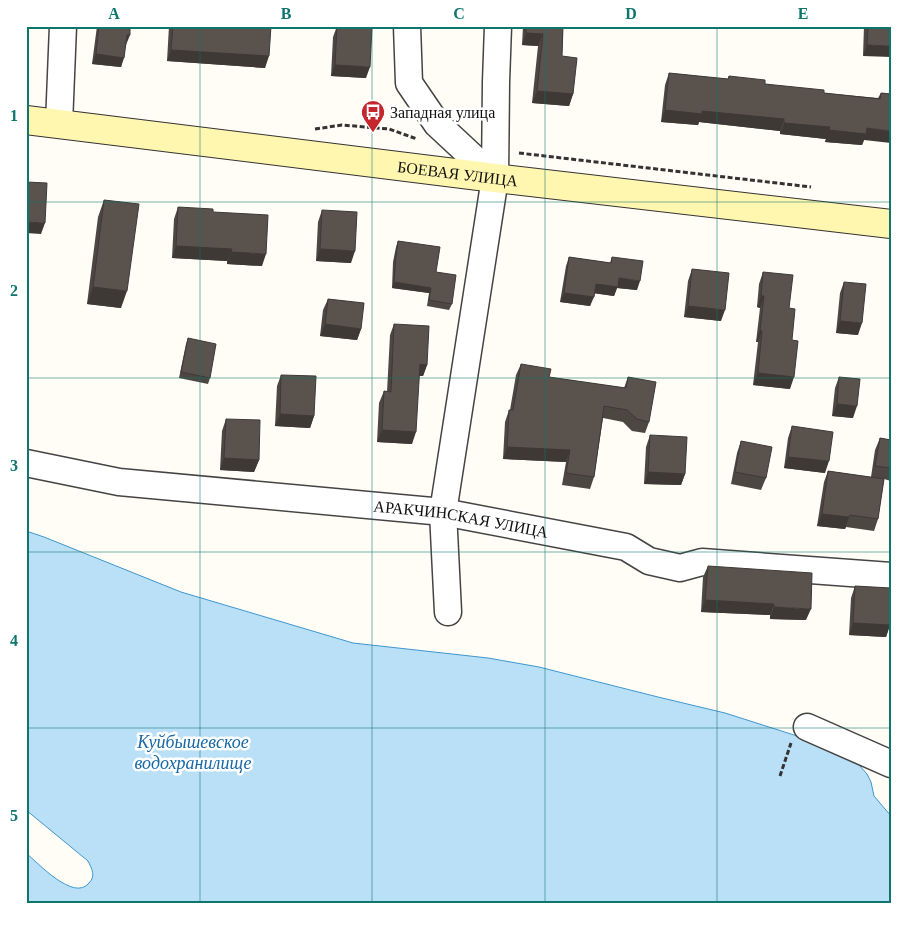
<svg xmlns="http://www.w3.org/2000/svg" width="917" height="930" viewBox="0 0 917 930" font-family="'Times New Roman',serif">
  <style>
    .water { fill: #b9e0f7; stroke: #3f96cf }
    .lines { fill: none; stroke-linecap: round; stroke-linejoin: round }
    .minor-casing { stroke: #444; stroke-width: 29 }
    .secondary-casing { stroke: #333; stroke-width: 30 }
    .path { stroke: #333; stroke-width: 3; stroke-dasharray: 5 2.5; stroke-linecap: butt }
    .minor { stroke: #fff; stroke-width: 26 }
    .secondary { stroke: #fff6b0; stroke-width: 28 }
    .wall { fill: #4d4742 }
    .shaded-wall { fill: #3f3936 }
    .building { fill: #5a524d; stroke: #3f3936 }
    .grid { fill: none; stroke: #0f766e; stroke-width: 1; stroke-opacity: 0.55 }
    .labels { text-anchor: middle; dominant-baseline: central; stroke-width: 5; stroke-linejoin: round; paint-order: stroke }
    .poi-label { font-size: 16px; fill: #111; stroke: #fff; text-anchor: start }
    .street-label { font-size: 16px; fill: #111; stroke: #fff }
    .water-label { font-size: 18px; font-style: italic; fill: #1768a6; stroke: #fff }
    .neatline { fill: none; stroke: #0f766e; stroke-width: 2 }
    .grid-label { font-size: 16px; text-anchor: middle; font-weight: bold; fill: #0f766e }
  </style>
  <rect width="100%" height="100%" fill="#fffdf5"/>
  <!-- water -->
  <path class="water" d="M 26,531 L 44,537 L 181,592 L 353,643 L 488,658 L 539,667 L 658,697 L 725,713 L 794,735 L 825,748 L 859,765 L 867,774 L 871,782 L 874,796 L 891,816 L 891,904 L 26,904 L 26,853 C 38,863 74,902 89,883 C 96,876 92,869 88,861 L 26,810 Z"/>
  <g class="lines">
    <!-- minor casing -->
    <g class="minor-casing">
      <g id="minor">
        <path d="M 407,26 L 409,83 L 437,124 L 495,178"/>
        <path d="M 59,124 L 63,26"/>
        <path id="s1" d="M 26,463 L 119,482 L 443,512 L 626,547 L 649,561 L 680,568 L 702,562 L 891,576"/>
        <path d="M 448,612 L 443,512 L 495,178 L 496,82 L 498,26"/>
        <path d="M 807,727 L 891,764"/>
      </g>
    </g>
    <!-- secondary casing -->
    <g class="secondary-casing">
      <g id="secondary">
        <path id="s2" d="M 26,120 L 495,178 L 891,224"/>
      </g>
    </g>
    <!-- path -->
    <path class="path" d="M 315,129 L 342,125 L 389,129 L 417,139
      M 519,153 L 811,187
      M 780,776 L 791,743"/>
    <!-- minor -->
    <use href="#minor" class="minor"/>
    <!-- secondary -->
    <use href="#secondary" class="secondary"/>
  </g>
  <!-- wall -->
  <path class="wall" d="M 97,26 L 130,26 L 121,67 L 92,64 Z
    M 169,26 L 271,26 L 265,68 L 167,61 Z
    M 337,26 L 366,78 L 331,76 L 333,37 Z
    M 523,26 L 563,26 L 562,56 L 573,94 L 569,106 L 532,103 L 538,46 L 522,45 Z
    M 864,26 L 891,26 L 863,56 Z
    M 669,73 L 728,79 L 729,76 L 765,84 L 824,93 L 878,98 L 881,93 L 891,94 L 864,140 L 862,145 L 825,142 L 826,139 L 780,134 L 780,131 L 699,122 L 698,125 L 661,122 L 665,85 Z
    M 104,200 L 121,308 L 87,304 L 98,217 Z
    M 178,207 L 213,212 L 262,266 L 227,264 L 227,261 L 172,258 L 174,219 Z
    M 322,210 L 351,263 L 316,261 L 318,222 Z
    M 398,241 L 436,272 L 452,304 L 449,310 L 427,306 L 429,293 L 392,288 L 393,262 L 396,247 Z
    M 569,257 L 610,263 L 612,257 L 637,290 L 617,288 L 614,296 L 594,293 L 590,306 L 560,302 L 566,266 Z
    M 692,269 L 721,321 L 684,317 L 688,281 Z
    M 763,272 L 789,308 L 792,340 L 790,389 L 753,385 L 758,342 L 756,342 L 760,308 L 757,307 L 759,284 Z
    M 844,282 L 858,335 L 836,333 L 840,293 Z
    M 328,299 L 361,329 L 357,340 L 320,336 L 323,310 Z
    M 394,324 L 427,365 L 423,376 L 419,376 L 412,444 L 377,442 L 379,403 L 384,391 L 387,392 L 390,335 Z
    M 188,338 L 210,378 L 208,384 L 179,378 L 186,344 Z
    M 521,364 L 549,377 L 624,388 L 628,377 L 649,422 L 645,433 L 632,431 L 623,422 L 603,418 L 594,477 L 590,489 L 562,485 L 566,462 L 503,459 L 505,422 L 509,410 L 510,410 L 516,375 Z
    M 281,375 L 314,416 L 310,428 L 275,426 L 277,386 Z
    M 839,377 L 853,418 L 832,416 L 835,388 Z
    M 226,419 L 259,460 L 254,472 L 220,470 L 222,431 Z
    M 792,426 L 825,473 L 784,468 L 788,438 Z
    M 650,435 L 685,474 L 681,485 L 644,484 L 646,447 Z
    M 880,438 L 891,440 L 891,481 L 884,479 L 878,519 L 874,531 L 846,527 L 845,529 L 817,526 L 824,482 L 828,471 L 871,477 L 875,450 Z
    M 741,441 L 766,478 L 761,490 L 731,484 L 737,453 Z
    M 708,566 L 806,620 L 770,619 L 770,615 L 701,612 L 703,577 Z
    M 855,586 L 890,625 L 886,637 L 849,635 L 851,598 Z"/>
  <!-- shaded-wall -->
  <path class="shaded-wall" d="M 526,33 L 543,34 L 538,46 L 522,45 Z
    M 127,35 L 130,35 L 126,45 Z
    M 867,45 L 891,46 L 891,57 L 863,56 Z
    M 171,50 L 269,56 L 265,68 L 167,61 Z
    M 96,54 L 124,58 L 121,67 L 92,64 Z
    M 335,65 L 370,67 L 366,78 L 331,76 Z
    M 537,91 L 573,94 L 569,106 L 532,103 Z
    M 665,110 L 702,111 L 784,119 L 780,131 L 699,122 L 698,125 L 661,122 Z
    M 784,123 L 830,127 L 826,139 L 780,134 Z
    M 867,128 L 891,131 L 891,143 L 864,140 L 862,145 L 825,142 L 829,130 Z
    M 26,222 L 45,223 L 41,234 L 26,233 Z
    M 176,246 L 232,249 L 227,261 L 172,258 Z
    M 320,249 L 355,251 L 351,263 L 316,261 Z
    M 231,252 L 266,254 L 262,266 L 227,264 Z
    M 619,278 L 640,281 L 637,290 L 617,288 L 614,296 L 592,293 L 596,284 Z
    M 394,282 L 431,288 L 429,293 L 392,288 Z
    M 93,287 L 127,291 L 121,308 L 87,304 Z
    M 564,293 L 594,297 L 590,306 L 560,302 Z
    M 761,296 L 764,296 L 760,308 L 757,307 Z
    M 688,306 L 725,310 L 721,321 L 684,317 Z
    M 840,321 L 862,323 L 858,335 L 836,333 Z
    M 325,324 L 361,329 L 357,340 L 320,336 Z
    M 760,330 L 762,331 L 758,342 L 756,342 Z
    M 420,364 L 427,365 L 423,376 L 416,376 Z
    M 758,373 L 794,377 L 790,389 L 753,385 Z
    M 837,404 L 857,406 L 853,418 L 832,416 Z
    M 280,414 L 314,416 L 310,428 L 275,426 Z
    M 382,430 L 416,432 L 412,444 L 377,442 Z
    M 507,447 L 570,450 L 566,462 L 503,459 Z
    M 788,457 L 829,461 L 825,473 L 784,468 Z
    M 224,458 L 259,460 L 254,472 L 220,470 Z
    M 648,472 L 685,474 L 681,485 L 644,484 Z
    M 822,514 L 849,517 L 845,529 L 817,526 Z
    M 705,600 L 774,604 L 770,615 L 701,612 Z
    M 774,607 L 811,609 L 806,620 L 770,619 Z
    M 853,623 L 890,625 L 886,637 L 849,635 Z"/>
  <!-- building -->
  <path class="building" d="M 99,26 L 130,26 L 130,35 L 127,35 L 124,58 L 96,54 Z
    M 173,26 L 271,26 L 269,56 L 171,50 Z
    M 337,26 L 372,27 L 370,67 L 335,65 Z
    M 526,26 L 563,26 L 562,56 L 577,58 L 573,94 L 537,91 L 543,34 L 526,33 Z
    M 868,26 L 891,26 L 891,46 L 867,45 Z
    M 669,73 L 728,79 L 729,76 L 765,80 L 765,84 L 824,90 L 824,93 L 880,99 L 881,93 L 891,94 L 891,131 L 867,128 L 866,134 L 829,130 L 830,127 L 784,123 L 784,119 L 702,111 L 702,114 L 665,110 Z
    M 26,182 L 47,183 L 45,223 L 26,222 Z
    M 104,200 L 139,204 L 127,291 L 93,287 Z
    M 178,207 L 213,209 L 213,212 L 268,215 L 266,254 L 231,252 L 232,249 L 176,246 Z
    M 322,210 L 357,212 L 355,251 L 320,249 Z
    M 398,241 L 440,247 L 436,272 L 456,275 L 452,304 L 429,300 L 431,288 L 394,282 L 396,256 Z
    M 569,257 L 611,263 L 612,257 L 643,261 L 640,281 L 619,278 L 618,287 L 596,284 L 594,297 L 564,293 Z
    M 692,269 L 729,273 L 725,310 L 688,306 Z
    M 763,272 L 793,275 L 789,308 L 795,309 L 792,340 L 798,341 L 794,377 L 758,373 L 762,331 L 760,330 L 764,296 L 761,296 Z
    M 844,282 L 866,284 L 862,323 L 840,321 Z
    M 328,299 L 364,303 L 361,329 L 325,324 Z
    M 394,324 L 429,326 L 427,365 L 420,364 L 416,432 L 382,430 L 384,391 L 391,392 Z
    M 188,338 L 216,344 L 210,378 L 181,372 Z
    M 521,364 L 551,369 L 549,377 L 626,388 L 628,377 L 656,382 L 649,422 L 637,419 L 627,410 L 604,406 L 594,477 L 566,473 L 570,450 L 507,447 L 509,410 L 513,410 Z
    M 281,375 L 316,376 L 314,416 L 280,414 Z
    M 839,377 L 860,379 L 857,406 L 837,404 Z
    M 226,419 L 260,420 L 259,460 L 224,458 Z
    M 792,426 L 833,432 L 829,461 L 788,457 Z
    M 650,435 L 687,437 L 685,474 L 648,472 Z
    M 880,438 L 891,440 L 891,468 L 875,466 Z
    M 741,441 L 772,447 L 766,478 L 735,472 Z
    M 828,471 L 884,479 L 878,519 L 850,515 L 849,517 L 822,514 Z
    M 708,566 L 812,573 L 811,609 L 774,607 L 774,604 L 705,600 Z
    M 855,586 L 891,588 L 890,625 L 853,623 Z"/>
  <!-- grid -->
  <path class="grid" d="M 200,26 L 200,904M 372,26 L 372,904M 545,26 L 545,904M 717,26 L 717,904M 26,202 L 891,202M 26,378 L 891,378M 26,552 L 891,552M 26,728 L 891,728"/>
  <!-- icons -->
  <defs>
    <g id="bus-pin" transform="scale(1.25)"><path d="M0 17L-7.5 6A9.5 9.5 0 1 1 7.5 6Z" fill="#c4262e" stroke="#fff"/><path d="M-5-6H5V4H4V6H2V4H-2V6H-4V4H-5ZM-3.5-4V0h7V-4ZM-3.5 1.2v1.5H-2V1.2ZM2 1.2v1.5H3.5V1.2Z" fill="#fff"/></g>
  </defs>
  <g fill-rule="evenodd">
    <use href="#bus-pin" x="373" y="112"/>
  </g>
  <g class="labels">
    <!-- poi labels -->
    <g class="poi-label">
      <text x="390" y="112">Западная улица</text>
    </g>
    <!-- street labels -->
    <g class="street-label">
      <text stroke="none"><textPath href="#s2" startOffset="435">БОЕВАЯ УЛИЦА</textPath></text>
      <text stroke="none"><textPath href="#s1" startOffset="439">АРАКЧИНСКАЯ УЛИЦА</textPath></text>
    </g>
    <!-- water labels -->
    <g class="water-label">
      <text x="193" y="742">Куйбышевское<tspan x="193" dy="21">водохранилище</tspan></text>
    </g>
  </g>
  <!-- border -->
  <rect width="917" height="930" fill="none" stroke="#ffffff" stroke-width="55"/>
  <rect x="28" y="28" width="862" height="874" class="neatline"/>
  <g class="grid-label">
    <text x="114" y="19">A</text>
    <text x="286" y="19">B</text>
    <text x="459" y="19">C</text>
    <text x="631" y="19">D</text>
    <text x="803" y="19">E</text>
    <text x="14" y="121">1</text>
    <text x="14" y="296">2</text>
    <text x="14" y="471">3</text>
    <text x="14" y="646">4</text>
    <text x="14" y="821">5</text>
  </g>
</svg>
